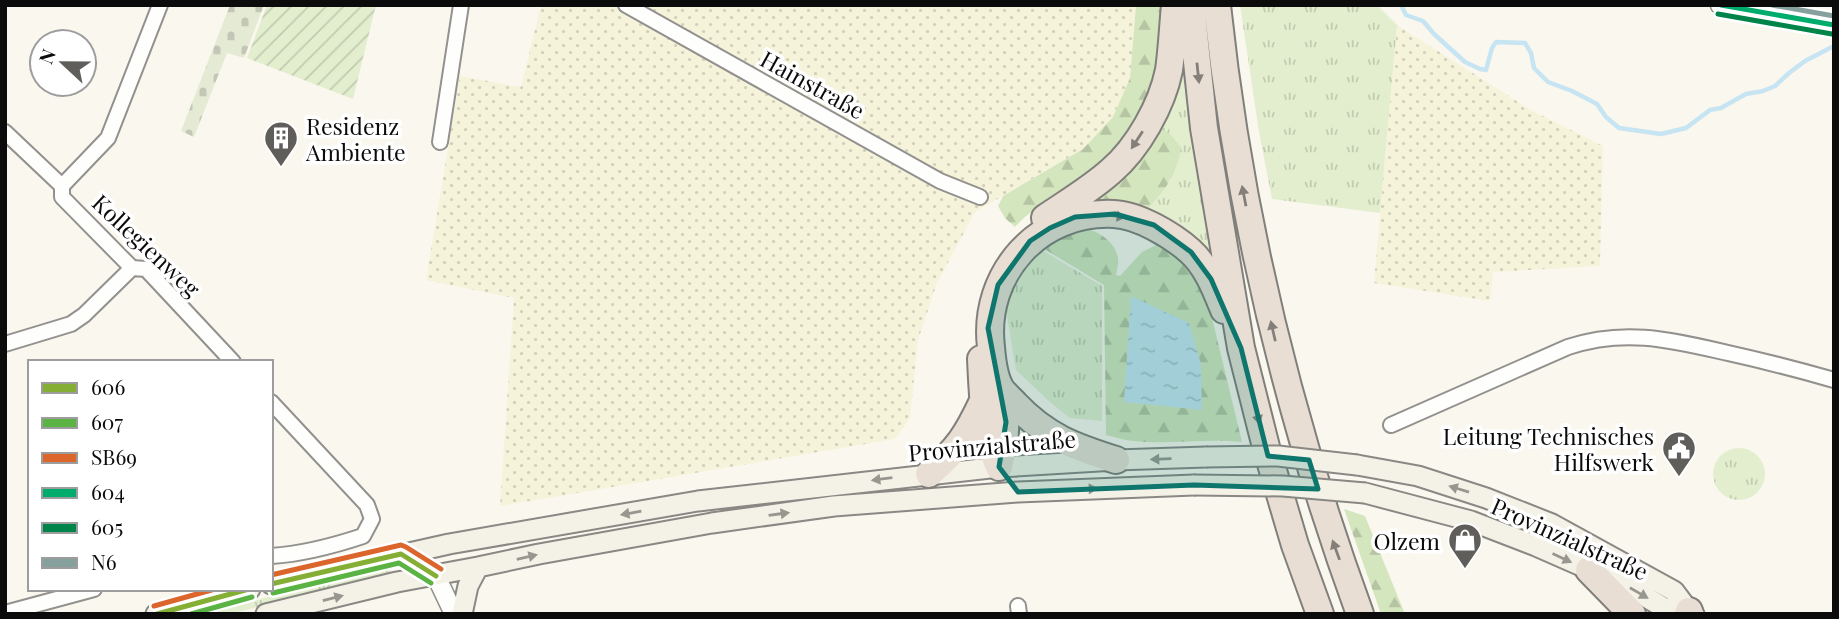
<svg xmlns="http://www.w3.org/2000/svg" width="1839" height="619" viewBox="0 0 1839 619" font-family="'Playfair Display',serif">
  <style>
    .farmland { fill: url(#farmland-dots) }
    .grass { fill: url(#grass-tufts) }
    .forest { fill: url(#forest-firs) }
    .cemetery { fill: url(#cemetery-stones) }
    .garden { fill: url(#garden-furrows) }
    .water { fill: url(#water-ripples) }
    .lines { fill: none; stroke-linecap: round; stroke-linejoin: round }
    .stream { stroke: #c6e4f2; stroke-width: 4.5 }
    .minor-casing { stroke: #93918e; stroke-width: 18 }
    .tertiary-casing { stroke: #93918e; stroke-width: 21 }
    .secondary-casing { stroke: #898884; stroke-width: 23 }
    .motorway-casing { stroke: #807f7b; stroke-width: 30 }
    .minor { stroke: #fefefd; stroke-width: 14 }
    .tertiary { stroke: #fefefd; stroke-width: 18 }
    .secondary { stroke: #f4f2e7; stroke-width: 19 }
    .motorway { stroke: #e8ded4; stroke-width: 26 }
    .secondary-bridge-casing { stroke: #898884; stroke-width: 23; stroke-linecap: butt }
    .secondary-bridge { stroke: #f4f2e7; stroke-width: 19 }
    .bus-1-casing { stroke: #fff; stroke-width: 10 }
    .bus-2-casing { stroke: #fff; stroke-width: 10 }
    .bus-3-casing { stroke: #fff; stroke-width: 10 }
    .bus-4-casing { stroke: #fff; stroke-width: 10 }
    .bus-5-casing { stroke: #fff; stroke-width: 10 }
    .bus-6-casing { stroke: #fff; stroke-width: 10 }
    .bus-1 { stroke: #84af34; stroke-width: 5 }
    .bus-2 { stroke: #5bb343; stroke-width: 5 }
    .bus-3 { stroke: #dc652c; stroke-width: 5 }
    .bus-4 { stroke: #00ac6c; stroke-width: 5 }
    .bus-5 { stroke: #00844a; stroke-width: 5 }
    .bus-6 { stroke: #85a09d; stroke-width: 5 }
    .oneway { fill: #857f7a }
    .oneway2 { fill: #97968f }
    .marked { fill: #0f766e; fill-opacity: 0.2; stroke: #0f766e; stroke-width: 5; stroke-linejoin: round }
    .labels { text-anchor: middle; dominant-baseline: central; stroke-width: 7; stroke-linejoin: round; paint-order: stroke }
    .street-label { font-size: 23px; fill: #0b0b0b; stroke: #fff }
    .poi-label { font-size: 23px; fill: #0b0b0b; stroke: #fff; text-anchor: end }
  </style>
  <defs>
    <pattern id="farmland-dots" width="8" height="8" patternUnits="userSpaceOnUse" patternTransform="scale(1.75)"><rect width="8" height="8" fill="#f6f3db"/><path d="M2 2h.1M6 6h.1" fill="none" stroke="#d2cfbb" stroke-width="1.8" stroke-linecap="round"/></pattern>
    <pattern id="grass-tufts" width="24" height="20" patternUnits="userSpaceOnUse" patternTransform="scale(1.75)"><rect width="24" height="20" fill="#e3eecf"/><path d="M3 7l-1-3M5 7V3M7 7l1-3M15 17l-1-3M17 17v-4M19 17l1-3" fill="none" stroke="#c1cbb0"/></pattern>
    <pattern id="forest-firs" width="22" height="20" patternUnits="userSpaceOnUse" patternTransform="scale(1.75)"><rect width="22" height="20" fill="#d4e6be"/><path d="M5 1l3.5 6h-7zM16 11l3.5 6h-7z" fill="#b5c4a2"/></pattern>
    <pattern id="cemetery-stones" width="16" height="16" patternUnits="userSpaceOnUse" patternTransform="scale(1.75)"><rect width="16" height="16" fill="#e5ead4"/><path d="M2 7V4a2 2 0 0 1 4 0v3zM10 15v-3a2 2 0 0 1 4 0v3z" fill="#c3c7b5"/></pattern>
    <pattern id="garden-furrows" width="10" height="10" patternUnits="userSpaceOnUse" patternTransform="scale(1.75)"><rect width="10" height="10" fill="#e3eecf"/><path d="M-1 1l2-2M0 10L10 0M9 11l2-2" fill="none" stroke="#c1cbb0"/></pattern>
    <pattern id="water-ripples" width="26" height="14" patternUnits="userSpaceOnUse" patternTransform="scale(1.75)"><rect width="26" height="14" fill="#c6e4f2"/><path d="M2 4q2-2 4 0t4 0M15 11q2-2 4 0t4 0" fill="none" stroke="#a9c2ce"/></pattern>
  </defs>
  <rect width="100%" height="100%" fill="#faf7ef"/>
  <!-- farmland -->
  <path class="farmland" d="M 541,5 L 1136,5 L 1130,78 L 1113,117 L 1083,149 L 975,212 L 937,283 L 918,340 L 910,418 L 895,439 L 500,506 L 514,298 L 426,280 L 460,76 L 521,87 Z
    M 1397,25 L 1529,109 L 1603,146 L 1600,266 L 1493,272 L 1490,301 L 1374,283 Z"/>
  <!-- grass -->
  <path class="grass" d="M 1240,5 L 1377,5 L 1397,25 L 1380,213 L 1272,199 L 1259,132 Z
    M 1181,50 L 1216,279 L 1142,215 L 1171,180 L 1153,124 Z
    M 1035,246 L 1102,286 L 1102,421 L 1070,418 L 1050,402 L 1016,370 L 1006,310 L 1016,279 Z
    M1713 474a26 26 0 1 1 52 0a26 26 0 1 1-52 0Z
    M 389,566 L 391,575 L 229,614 L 202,614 Z"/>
  <!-- forest -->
  <path class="forest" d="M 1136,5 L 1161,5 C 1160,61 1152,108 1113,150 C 1107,157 1101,165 1094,170 C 1068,190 1038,202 1015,227 L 1005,218 L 998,206 L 1003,196 L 1083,149 L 1113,117 L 1130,78 Z
    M 1153,124 L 1170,134 L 1181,147 C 1176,180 1163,191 1142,215 L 1096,205 L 1094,200 Z
    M 1086,229 C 1099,231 1116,243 1118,258 C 1119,263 1117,269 1116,275 L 1120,276 L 1142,252 L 1156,245 L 1162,245 L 1185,263 L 1199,284 L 1212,318 L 1242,442 C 1206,438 1169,445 1133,441 C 1124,440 1115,437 1106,435 L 1104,285 L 1041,247 L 1065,235 Z
    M 1344,509 L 1365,516 L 1405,614 L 1381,614 Z"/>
  <!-- cemetery -->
  <path class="cemetery" d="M 230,5 L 264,5 L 244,58 L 227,53 L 194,137 L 181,131 Z"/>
  <!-- garden -->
  <path class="garden" d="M 267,5 L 376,5 L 353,99 L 247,58 Z"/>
  <!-- water -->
  <path class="water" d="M 1131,296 L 1189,323 L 1201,364 L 1202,410 L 1124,402 Z"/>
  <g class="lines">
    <!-- stream -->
    <path class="stream" d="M 1401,5 L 1406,15 L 1423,21 L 1434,34 L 1465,62 L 1480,69 L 1486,70 L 1492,48 L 1496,42 L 1525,43 L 1531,53 L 1534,68 L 1548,82 L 1572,91 L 1597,104 L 1606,117 L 1619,128 L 1661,134 L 1686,128 L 1710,110 L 1721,108 L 1746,94 L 1763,91 L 1775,86 L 1789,73 L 1805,61 L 1834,46"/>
    <!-- minor casing -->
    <g class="minor-casing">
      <path id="minor" d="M 626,5 L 940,181 L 980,197
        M 5,132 L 62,186 L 62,197 L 132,268 L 146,269 L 233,362
        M 440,142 L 461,5
        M 62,186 L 108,138 L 160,5
        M 5,344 L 71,324 L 84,315 L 132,268
        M 271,402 L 367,505 L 372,519 L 363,536 C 333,546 303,554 271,556
        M 1391,425 L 1568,347 C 1625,328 1671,340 1728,353 C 1764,361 1799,370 1834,380
        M 1018,606 L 1019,614
        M 5,613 L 94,589"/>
    </g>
    <!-- tertiary casing -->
    <g class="tertiary-casing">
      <path id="tertiary" d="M 1720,5 L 1834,25
        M 436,576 L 454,614"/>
    </g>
    <!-- secondary casing -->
    <g class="secondary-casing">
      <path id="secondary" d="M 1357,465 L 1418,476 L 1486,498 L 1552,524 L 1674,591 L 1689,611
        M 1365,493 L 1471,521 L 1536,546 L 1627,586 L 1666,609 L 1689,611 L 1694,614
        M 271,584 L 449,544 L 698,501 L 999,467 L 1116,460 L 1206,457
        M 156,614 L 250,589
        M 266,614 L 397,582 L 478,567 L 539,554 L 712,523 L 834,506 L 1018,492 L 1194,485
        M 462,614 L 468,586 L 478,567"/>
    </g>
    <!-- motorway casing -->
    <g class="motorway-casing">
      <path id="motorway" d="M 1191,5 L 1204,128 L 1241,348 L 1266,447 L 1295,545 L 1320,614
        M 1217,5 C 1239,214 1288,417 1360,614
        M 1045,218 C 1067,203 1091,189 1111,171 C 1138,148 1162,105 1169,70 C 1172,49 1173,26 1175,5
        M 981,359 C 983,397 983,431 999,467
        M 1116,460 C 1075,447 1046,437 1015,404 C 1011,399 1004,394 1001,389 C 994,378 992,360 991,347 C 982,274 1039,210 1114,214 C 1138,215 1172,235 1190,251 C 1207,266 1216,290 1224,310
        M 999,465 C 1008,433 1006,420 1000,388
        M 929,474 C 958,449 967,435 983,401
        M 1589,570 L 1632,614
        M 1688,614 L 1689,611"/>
    </g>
    <!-- minor -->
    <use href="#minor" class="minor"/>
    <!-- tertiary -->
    <use href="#tertiary" class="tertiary"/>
    <!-- secondary -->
    <use href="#secondary" class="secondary"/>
    <!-- motorway -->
    <use href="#motorway" class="motorway"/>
    <!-- secondary-bridge casing -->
    <g class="secondary-bridge-casing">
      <path id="secondary-bridge" d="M 1206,457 L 1278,456 L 1357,465
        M 1194,485 L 1283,486 L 1365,493"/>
    </g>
    <!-- secondary-bridge -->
    <use href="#secondary-bridge" class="secondary-bridge"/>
    <!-- bus-1 casing -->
    <g class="bus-1-casing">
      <path id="bus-1" d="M 271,584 L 401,554 L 436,576
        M 157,614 L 249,589"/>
    </g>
    <!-- bus-2 casing -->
    <g class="bus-2-casing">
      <path id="bus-2" d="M 273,593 L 399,563 L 431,583
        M 191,614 L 252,597"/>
    </g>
    <!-- bus-3 casing -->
    <g class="bus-3-casing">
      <path id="bus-3" d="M 271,575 L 401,545 L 406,547 L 441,569
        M 154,606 L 215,589"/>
    </g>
    <!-- bus-4 casing -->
    <g class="bus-4-casing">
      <path id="bus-4" d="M 1721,5 L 1834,25"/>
    </g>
    <!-- bus-5 casing -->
    <g class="bus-5-casing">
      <path id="bus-5" d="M 1718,14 L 1832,34"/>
    </g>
    <!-- bus-6 casing -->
    <g class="bus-6-casing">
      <path id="bus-6" d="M 1772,5 L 1834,16"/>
    </g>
    <!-- bus-1 -->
    <use href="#bus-1" class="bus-1"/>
    <!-- bus-2 -->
    <use href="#bus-2" class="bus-2"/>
    <!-- bus-3 -->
    <use href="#bus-3" class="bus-3"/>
    <!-- bus-4 -->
    <use href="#bus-4" class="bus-4"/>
    <!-- bus-5 -->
    <use href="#bus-5" class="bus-5"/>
    <!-- bus-6 -->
    <use href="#bus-6" class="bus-6"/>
  </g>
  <!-- one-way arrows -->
  <defs><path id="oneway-solid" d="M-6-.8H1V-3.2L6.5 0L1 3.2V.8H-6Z" transform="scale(1.75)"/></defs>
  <g class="oneway">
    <use href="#oneway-solid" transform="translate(1198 73) rotate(84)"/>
    <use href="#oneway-solid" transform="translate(1137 140) rotate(123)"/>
    <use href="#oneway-solid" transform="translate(1244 196) rotate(-101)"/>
    <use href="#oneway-solid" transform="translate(1115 216) rotate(6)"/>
    <use href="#oneway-solid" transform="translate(1273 331) rotate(-103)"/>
    <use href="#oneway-solid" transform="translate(1257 414) rotate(76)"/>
    <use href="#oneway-solid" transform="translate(1336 550) rotate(-110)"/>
  </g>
  <g class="oneway2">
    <use href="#oneway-solid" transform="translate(1161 459) rotate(178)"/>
    <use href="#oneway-solid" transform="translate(882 479) rotate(173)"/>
    <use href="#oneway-solid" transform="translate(1087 489) rotate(-2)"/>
    <use href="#oneway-solid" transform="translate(1459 489) rotate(-163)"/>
    <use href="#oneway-solid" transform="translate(631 513) rotate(170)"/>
    <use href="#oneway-solid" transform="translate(779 514) rotate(-8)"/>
    <use href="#oneway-solid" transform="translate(527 557) rotate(-13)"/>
    <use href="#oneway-solid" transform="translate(1562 558) rotate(25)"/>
    <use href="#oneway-solid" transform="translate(1639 593) rotate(30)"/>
    <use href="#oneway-solid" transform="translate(333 598) rotate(-14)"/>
  </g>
  <!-- marked area -->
  <path class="marked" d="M 1115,214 L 1154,225 L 1191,252 L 1211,279 L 1241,348 L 1268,456 L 1309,460 L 1318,489 L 1194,485 L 1018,492 L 999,467 L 1006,422 L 988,328 L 998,285 L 1030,241 L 1050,228 L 1075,217 Z"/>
  <!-- icons -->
  <defs>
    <g id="building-pin" transform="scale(1.75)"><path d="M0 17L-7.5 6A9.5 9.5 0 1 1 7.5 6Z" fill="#5f5e5b" stroke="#fff"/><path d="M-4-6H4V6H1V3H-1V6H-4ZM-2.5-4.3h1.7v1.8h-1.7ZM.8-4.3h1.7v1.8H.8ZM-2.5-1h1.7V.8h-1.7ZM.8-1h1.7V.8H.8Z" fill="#fff"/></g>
    <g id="civic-pin" transform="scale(1.75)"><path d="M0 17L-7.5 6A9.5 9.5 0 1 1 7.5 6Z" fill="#5f5e5b" stroke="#fff"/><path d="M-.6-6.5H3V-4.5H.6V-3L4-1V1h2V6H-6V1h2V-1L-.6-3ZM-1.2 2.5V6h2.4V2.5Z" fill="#fff"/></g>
    <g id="shop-pin" transform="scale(1.75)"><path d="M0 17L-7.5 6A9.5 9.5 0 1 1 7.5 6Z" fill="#5f5e5b" stroke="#fff"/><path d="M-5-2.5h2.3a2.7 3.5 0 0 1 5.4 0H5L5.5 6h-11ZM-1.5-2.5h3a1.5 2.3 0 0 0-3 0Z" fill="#fff"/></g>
  </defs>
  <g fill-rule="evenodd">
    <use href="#building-pin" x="281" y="138"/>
    <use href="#civic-pin" x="1679" y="448"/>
    <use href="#shop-pin" x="1465" y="540"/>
  </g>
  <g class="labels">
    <!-- street labels -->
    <g class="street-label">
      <text transform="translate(813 84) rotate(29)">Hainstraße</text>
      <text transform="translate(147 245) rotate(43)">Kollegienweg</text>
      <text transform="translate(992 445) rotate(-5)">Provinzialstraße</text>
      <text transform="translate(1570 538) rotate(24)">Provinzialstraße</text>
    </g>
    <!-- poi labels -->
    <g class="poi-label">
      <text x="306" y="125" text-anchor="start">Residenz<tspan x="306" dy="26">Ambiente</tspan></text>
      <text x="1654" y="435">Leitung Technisches<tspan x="1654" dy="26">Hilfswerk</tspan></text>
      <text x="1440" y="540">Olzem</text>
    </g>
  </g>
  <!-- border -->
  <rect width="1839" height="619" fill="none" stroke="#0b0b0b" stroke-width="14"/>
  <!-- legend -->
  <rect x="28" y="360" width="245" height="231" fill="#ffffff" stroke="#9d9d9d" stroke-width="2"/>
  <rect x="42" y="383" width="35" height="10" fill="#84af34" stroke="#9d9d9d" stroke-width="2"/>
  <text x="91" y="395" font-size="21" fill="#0b0b0b">606</text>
  <rect x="42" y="418" width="35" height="10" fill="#5bb343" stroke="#9d9d9d" stroke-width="2"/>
  <text x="91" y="430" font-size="21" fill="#0b0b0b">607</text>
  <rect x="42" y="453" width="35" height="10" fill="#dc652c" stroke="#9d9d9d" stroke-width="2"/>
  <text x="91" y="465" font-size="21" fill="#0b0b0b">SB69</text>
  <rect x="42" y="488" width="35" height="10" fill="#00ac6c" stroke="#9d9d9d" stroke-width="2"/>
  <text x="91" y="500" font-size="21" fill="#0b0b0b">604</text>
  <rect x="42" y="523" width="35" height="10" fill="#00844a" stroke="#9d9d9d" stroke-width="2"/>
  <text x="91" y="535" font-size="21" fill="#0b0b0b">605</text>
  <rect x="42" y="558" width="35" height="10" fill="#85a09d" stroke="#9d9d9d" stroke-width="2"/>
  <text x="91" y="570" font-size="21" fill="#0b0b0b">N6</text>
  <!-- north arrow -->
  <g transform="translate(63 63) rotate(292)"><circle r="33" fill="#ffffff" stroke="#9d9d9d" stroke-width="2"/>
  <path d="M0-5L12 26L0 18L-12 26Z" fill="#5f5e5b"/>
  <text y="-10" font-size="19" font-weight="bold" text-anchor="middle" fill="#0b0b0b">N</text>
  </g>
</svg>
